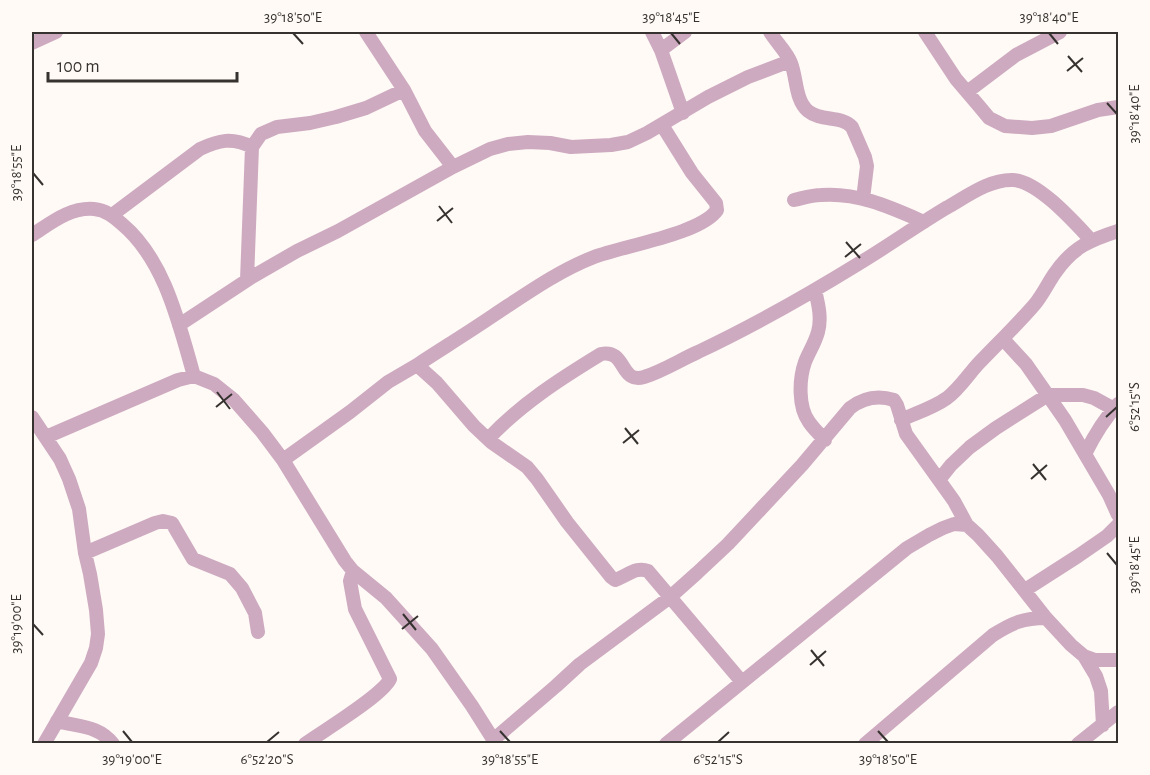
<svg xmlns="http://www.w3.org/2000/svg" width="1150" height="775" viewBox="0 0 1150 775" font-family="'Alegreya Sans',sans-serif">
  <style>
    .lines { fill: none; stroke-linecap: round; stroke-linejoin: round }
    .street { stroke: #ceaac0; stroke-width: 14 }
    .ticks { fill: none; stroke: #35322f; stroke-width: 2 }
    .neatline { fill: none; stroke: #35322f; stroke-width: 2 }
    .ticks-label { font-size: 15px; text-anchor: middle; fill: #35322f }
  </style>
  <rect width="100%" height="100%" fill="#fffaf6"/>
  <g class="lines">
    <!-- street -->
    <path class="street" d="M 366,32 L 404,90 L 425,131 L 453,167
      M 652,32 L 661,50 L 683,113
      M 770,32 C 776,42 787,52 791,63 C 797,78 795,100 808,111 C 821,122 841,115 852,127 L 865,157 L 867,166 L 863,199
      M 925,32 L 956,79 L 979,106 L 989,118 L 1005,126 L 1032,128 L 1051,126 L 1098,110 L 1118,107
      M 32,43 L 56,32
      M 661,50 L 685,32
      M 967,92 L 1016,55 L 1060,32
      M 794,200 C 803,198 812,195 821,195 C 858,192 892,208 924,222
      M 112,215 L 200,149 C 219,140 232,137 252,147
      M 32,235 C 51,223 70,207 94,209 C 106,210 114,217 122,224 C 165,260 179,324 194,376
      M 247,280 L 252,147 L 261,134 L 277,127 L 310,123 L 336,117 L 366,108 L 404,90
      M 815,290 C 818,303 822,318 818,332 C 815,343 809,352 805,362 C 799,379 798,407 809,422 C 813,428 819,434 825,440
      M 179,325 L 252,277 L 297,251 L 338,231 L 453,167 L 490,149 L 508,144 L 528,142 L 550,143 L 571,147 L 611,145 L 628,142 L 647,133 L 708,97 L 748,77 L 790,61
      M 1003,339 L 1026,364 L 1065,420 L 1109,495 L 1118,515
      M 417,365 C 443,348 469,332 494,315 C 526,294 558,271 594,257 C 622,246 701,234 717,210 L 716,203 L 692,173 L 662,125
      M 32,417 L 60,459 L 69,479 L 79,509 L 85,553 L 90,574 L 96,610 L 98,634 L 96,648 L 91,663 L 44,744
      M 901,420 C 916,413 933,408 947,398 C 959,389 968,375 978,364 C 997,344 1017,325 1035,304 C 1043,294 1048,283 1055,273 C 1073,247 1090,240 1118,231
      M 46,437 L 178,380 L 194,376 L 214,384 L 234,400 L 262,432 L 283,460 L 345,561 L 353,571 L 386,598 L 432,649 L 472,706 L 496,744
      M 488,439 C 521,404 560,379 601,354 C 627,349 619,384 644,377 C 663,371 680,360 698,352 C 753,326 806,296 858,264 C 888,246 916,226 946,208 C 966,197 989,179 1013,180 C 1038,181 1074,222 1091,240
      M 1085,454 C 1094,436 1104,419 1118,404
      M 283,460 L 350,412 L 388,382 L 417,365 L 437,383 L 474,426 L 491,442 L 527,467 L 537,479 L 567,522 L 611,577 L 615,580 C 627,576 636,566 648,571 L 742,682
      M 939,480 L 951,465 L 970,447 L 996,428 L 1048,395 L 1083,395 L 1094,398 L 1114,409
      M 85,553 L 155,523 L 163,521 L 172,523 L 193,559 L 230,574 L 242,588 L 255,613 L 258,632
      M 1025,590 L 1078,556 L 1107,536 L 1118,525
      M 1084,656 L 1096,676 L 1101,691 L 1103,725
      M 57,721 C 77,727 99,725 113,744
      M 493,740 L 556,686 L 580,664 L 669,598 L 697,573 L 728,544 L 802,465 L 850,408 C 863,398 878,395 894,400 L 897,405 L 906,434 L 954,501 L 967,525
      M 305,744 C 323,731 382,696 390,679 L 355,609 L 350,581 L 353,571
      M 666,744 L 907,548 L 929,535 L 943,528 L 954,524 L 967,525 L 978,535 L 997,556 L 1046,618 L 1071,645 L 1084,656 L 1095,660 L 1118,660
      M 865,744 L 993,635 C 1012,623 1023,618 1046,618
      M 1078,744 L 1118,712"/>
  </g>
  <!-- ticks -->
  <path class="ticks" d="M 293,33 L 303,44M 671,33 L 680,44M 1049,33 L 1058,44M 1068,56 L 1082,72M 1067,71 L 1083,58M 1107,103 L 1117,114M 33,173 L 43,185M 439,206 L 452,223M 437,221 L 453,208M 846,242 L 860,258M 845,257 L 861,244M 217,392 L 230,409M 216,407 L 232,394M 1106,417 L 1117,407M 625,428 L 638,444M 623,443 L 639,430M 1033,464 L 1046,480M 1031,479 L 1047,465M 1107,553 L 1117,565M 403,614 L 416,630M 33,624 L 43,635M 402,629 L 418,616M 811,650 L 824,666M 810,665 L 826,651M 123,731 L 132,742M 500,731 L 510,742M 878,731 L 888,742M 267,742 L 279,732M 718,742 L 729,732"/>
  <!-- border -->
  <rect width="1150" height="775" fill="none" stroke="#fffaf6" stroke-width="66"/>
  <!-- scale -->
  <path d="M48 72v9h189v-9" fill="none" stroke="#35322f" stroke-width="3"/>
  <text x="57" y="72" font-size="18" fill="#35322f" stroke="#fffaf6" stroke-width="4.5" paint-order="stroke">100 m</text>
  <rect x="33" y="33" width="1084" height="709" class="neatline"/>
  <g class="ticks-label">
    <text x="293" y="22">39°18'50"E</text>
    <text x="671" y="22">39°18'45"E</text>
    <text x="1049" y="22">39°18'40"E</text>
    <text transform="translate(1134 114) rotate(-90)" y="5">39°18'40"E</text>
    <text transform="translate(16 173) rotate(-90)" y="5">39°18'55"E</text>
    <text transform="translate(1134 407) rotate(-90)" y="5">6°52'15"S</text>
    <text transform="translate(1134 565) rotate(-90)" y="5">39°18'45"E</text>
    <text transform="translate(16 624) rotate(-90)" y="5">39°19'00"E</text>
    <text x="132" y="764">39°19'00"E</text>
    <text x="267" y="764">6°52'20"S</text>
    <text x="510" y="764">39°18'55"E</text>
    <text x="718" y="764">6°52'15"S</text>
    <text x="888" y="764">39°18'50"E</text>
  </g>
</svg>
